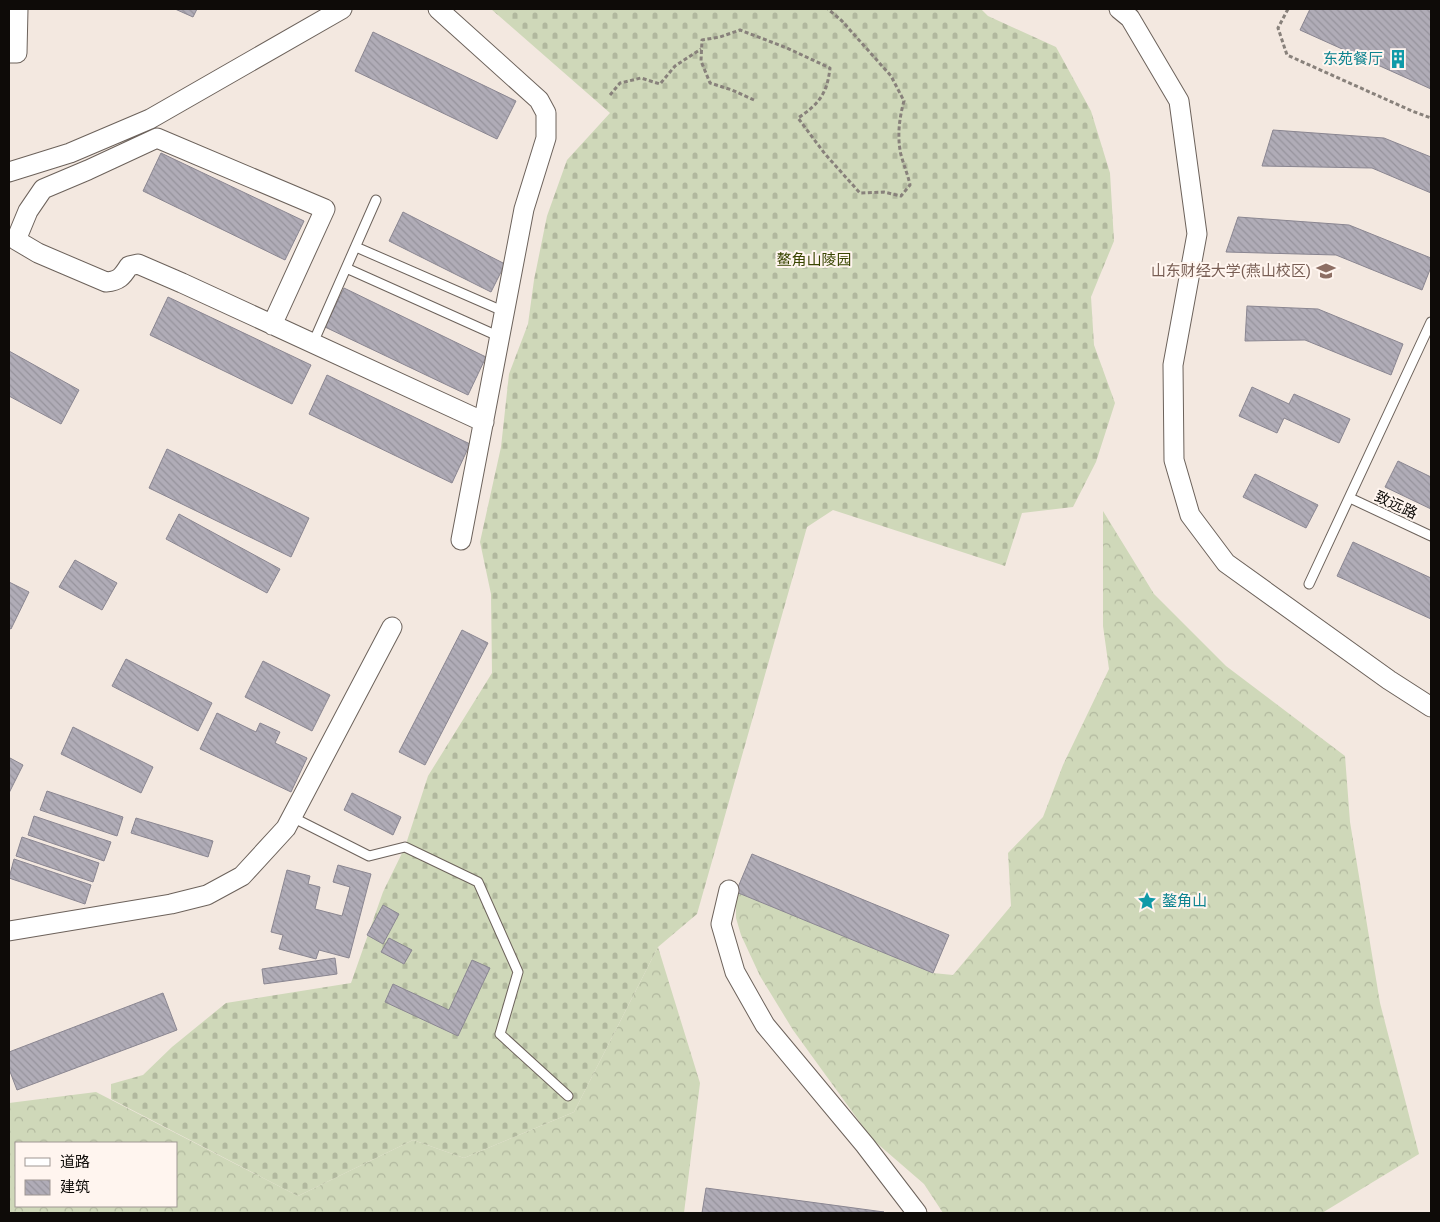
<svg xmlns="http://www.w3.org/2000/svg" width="1440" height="1222" viewBox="0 0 1440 1222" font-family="Roboto,'Noto Sans SC',sans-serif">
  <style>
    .forest { fill: url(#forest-crowns); fill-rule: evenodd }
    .cemetery { fill: url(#cemetery-stones) }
    .building { fill: url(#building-back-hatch); stroke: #8a8691 }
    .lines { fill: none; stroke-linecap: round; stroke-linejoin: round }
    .service-casing { stroke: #6c625b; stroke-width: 11 }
    .minor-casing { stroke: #6c625b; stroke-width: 21 }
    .path { stroke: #88817b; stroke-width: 3; stroke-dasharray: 4 2.5; stroke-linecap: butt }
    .service { stroke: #fff; stroke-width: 9 }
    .minor { stroke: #fff; stroke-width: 19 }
    .labels { text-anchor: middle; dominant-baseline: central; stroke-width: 4; stroke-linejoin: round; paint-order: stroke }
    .culture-label { font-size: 15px; fill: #0d838f; stroke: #fff5ef; text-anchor: end }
    .park-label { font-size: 15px; fill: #394500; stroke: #fff5ef }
    .education-label { font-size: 15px; fill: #785e54; stroke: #fff5ef; text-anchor: end }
    .street-label { font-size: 15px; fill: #0e0b08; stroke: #fff5ef }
  </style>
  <defs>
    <pattern id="forest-crowns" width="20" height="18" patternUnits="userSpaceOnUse" patternTransform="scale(1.25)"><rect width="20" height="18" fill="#cfd8b9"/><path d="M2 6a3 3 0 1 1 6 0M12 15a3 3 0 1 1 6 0" fill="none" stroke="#b1b89e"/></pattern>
    <pattern id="cemetery-stones" width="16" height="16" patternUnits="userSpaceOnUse" patternTransform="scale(1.25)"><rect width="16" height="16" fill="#cfd8b9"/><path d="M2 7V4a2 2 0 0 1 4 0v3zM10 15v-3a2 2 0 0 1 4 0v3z" fill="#b1b89e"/></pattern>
    <pattern id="building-back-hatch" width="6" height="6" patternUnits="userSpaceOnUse" patternTransform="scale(1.25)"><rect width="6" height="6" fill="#b0acb7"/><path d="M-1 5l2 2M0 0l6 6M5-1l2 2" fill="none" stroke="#96939c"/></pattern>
  </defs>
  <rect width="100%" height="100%" fill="#f3e8e0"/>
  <!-- forest -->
  <path class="forest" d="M 1103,511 L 1154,594 L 1226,666 L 1345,756 L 1350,822 L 1380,1003 L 1419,1154 L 1322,1213 L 943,1213 L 924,1184 L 872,1139 L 793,1030 L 760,976 L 741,935 L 736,918 L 736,892 L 933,973 L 953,975 L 1011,906 L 1008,853 L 1043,817 L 1063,765 L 1109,669 L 1103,626 Z
    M 658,947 L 700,1083 L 684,1213 L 9,1213 L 9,1103 L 96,1092 L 298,1196 L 413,1140 L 464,1158 L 574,1112 ZM 16,1143 L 176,1143 L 176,1206 L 16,1206 Z"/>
  <!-- cemetery -->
  <path class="cemetery" d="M 491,9 L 981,9 L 988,16 L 1056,47 L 1091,111 L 1110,173 L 1114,241 L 1091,297 L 1094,345 L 1115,403 L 1096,462 L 1073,507 L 1022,513 L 1005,566 L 833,510 L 807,527 L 697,914 L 658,947 L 574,1112 L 464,1158 L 413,1140 L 298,1196 L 111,1099 L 111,1084 L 143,1075 L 172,1047 L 226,1003 L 351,983 L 383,892 L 405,847 L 428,776 L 492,673 L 491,594 L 480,542 L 501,447 L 509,374 L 528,324 L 534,280 L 547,216 L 567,160 L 610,113 Z"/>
  <!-- building -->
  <path class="building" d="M 175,9 L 197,9 L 193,17 Z
    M 1310,9 L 1431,9 L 1431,89 L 1300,30 Z
    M 373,32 L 516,101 L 497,139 L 355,71 Z
    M 1273,130 L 1384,138 L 1431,157 L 1431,193 L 1372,168 L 1262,166 Z
    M 161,153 L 304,221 L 285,260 L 143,191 Z
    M 403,212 L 505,264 L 491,292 L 389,241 Z
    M 1238,217 L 1349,225 L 1431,258 L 1431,267 L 1422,290 L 1336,255 L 1226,252 Z
    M 344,288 L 486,357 L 468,395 L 325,327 Z
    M 168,297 L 311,365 L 292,404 L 150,335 Z
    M 1247,306 L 1318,309 L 1403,344 L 1391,375 L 1305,340 L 1245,341 Z
    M 9,351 L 79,390 L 61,424 L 9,396 Z
    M 327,375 L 470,444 L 452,483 L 309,414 Z
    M 1252,387 L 1289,404 L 1294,394 L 1350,419 L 1339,443 L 1284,418 L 1277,433 L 1239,416 Z
    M 167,449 L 309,518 L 291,557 L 149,488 Z
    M 1398,461 L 1431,477 L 1431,509 L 1385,487 Z
    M 1255,474 L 1318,505 L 1306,528 L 1243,497 Z
    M 179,514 L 280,569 L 267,593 L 166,539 Z
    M 1353,542 L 1431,578 L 1431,619 L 1337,576 Z
    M 75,560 L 117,583 L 102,610 L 59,587 Z
    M 9,582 L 29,592 L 11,629 L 9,628 Z
    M 462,630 L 488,643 L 425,765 L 399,752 Z
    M 126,659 L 212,703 L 198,731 L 112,686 Z
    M 263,661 L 330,695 L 312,731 L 245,697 Z
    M 217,713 L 256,732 L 260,723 L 280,732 L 275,743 L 307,758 L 291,792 L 200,749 Z
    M 73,727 L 153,767 L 141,793 L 61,754 Z
    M 10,758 L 23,765 L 9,793 L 9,761 Z
    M 47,791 L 123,817 L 117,836 L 40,810 Z
    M 352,793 L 401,817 L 393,835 L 344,810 Z
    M 34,816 L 111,842 L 104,861 L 28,835 Z
    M 136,818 L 213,841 L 208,857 L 131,833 Z
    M 22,837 L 99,863 L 93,882 L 16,856 Z
    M 752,854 L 949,935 L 933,973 L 736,892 Z
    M 14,859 L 91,885 L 85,904 L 9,878 Z
    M 338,865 L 371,874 L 349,958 L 319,950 L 316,959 L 279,949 L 283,935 L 271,932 L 287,870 L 310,876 L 308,884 L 320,887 L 315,909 L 342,916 L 350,887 L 333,882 Z
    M 383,905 L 399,914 L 383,944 L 367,935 Z
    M 389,938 L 412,950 L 404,964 L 381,952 Z
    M 335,958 L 337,974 L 264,984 L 262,969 Z
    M 472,960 L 490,968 L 458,1036 L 385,1002 L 393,984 L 449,1010 Z
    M 163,993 L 177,1030 L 17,1090 L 9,1069 L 9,1052 Z
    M 706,1188 L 884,1212 L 702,1213 Z"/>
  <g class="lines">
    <!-- service casing -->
    <g class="service-casing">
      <path id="service" d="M 356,247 L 505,312
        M 346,268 L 500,337
        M 313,343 L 376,200
        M 1350,498 L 1431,536
        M 1309,584 L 1431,322
        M 292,817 L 369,856 L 405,847 L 478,882 L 518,972 L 500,1034 L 568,1096"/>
    </g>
    <!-- minor casing -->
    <g class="minor-casing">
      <path id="minor" d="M 438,9 L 539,100 L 546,113 L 546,138 L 524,209 L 461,540
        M 1119,9 L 1130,18 L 1179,101 L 1197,234 L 1173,365 L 1174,460 L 1190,515 L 1226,563 L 1389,680 L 1431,707
        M 9,53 L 17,53 L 18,9
        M 9,172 L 70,153 L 150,119 L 342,9
        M 272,325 L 325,209 L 157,138 L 88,170 L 43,189 L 28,211 L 16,240 L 38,253 L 106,282 C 119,281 122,277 129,266 L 138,264 L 182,283 L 484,422
        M 729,890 L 721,924 L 735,972 L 765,1025 L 865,1145 L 917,1213
        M 9,931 L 171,904 L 207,895 L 242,876 L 286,828 L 392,627"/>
    </g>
    <!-- path -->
    <path class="path" d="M 1288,9 L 1278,28 L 1287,55 L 1412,111 L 1431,118
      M 610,95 L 620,83 L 641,78 L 660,84 L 675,66 L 701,49
      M 754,100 L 732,90 L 710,83 L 701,61 L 702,40 L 720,37 L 740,30 L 787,48 L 830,68 C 827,94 819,104 798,118 L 825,154 L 860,193 L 884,192 L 901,196 L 910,185 C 908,175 904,166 901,155 C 897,137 899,119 904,101 L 891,76 L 842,21 L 828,9"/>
    <!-- service -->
    <use href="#service" class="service"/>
    <!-- minor -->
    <use href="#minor" class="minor"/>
  </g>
  <!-- icons -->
  <defs>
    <g id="building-bare" transform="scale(1.5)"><path d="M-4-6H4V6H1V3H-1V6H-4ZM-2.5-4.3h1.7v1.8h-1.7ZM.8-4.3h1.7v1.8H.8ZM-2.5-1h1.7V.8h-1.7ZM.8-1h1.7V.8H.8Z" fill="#0f9aa8" stroke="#fff5ef" stroke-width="2.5" paint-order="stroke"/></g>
    <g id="university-bare" transform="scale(1.5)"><path d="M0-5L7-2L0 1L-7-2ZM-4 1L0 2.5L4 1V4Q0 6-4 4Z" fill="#8d6e63" stroke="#fff5ef" stroke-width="2.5" paint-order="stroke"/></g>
    <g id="sight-bare" transform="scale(1.5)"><path d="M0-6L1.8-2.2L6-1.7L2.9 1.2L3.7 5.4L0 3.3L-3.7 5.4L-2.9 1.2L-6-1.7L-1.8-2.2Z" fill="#0f9aa8" stroke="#fff5ef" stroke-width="2.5" paint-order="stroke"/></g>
  </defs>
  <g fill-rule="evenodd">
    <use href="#building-bare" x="1398" y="59"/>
    <use href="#university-bare" x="1326" y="271"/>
    <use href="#sight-bare" x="1147" y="901"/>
  </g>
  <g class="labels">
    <!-- culture labels -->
    <g class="culture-label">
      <text x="1383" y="59">东苑餐厅</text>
      <text x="1162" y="901" text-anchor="start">鏊角山</text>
    </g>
    <!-- park labels -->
    <g class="park-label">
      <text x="814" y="260">鳌角山陵园</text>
    </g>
    <!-- education labels -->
    <g class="education-label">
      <text x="1311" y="271">山东财经大学(燕山校区)</text>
    </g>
    <!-- street labels -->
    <g class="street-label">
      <text transform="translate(1396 505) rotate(25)">致远路</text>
    </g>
  </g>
  <!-- border -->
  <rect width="1440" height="1222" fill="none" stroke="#0e0b08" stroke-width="20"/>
  <!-- legend -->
  <rect x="15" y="1142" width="162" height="65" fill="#fff5ef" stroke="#9f9793"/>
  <rect x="25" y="1158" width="25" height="8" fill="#ffffff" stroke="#9f9793"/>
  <text x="60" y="1167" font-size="15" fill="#0e0b08">道路</text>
  <rect x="25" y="1180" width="25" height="15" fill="url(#building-back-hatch)" stroke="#9f9793"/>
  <text x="60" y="1192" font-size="15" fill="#0e0b08">建筑</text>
</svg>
